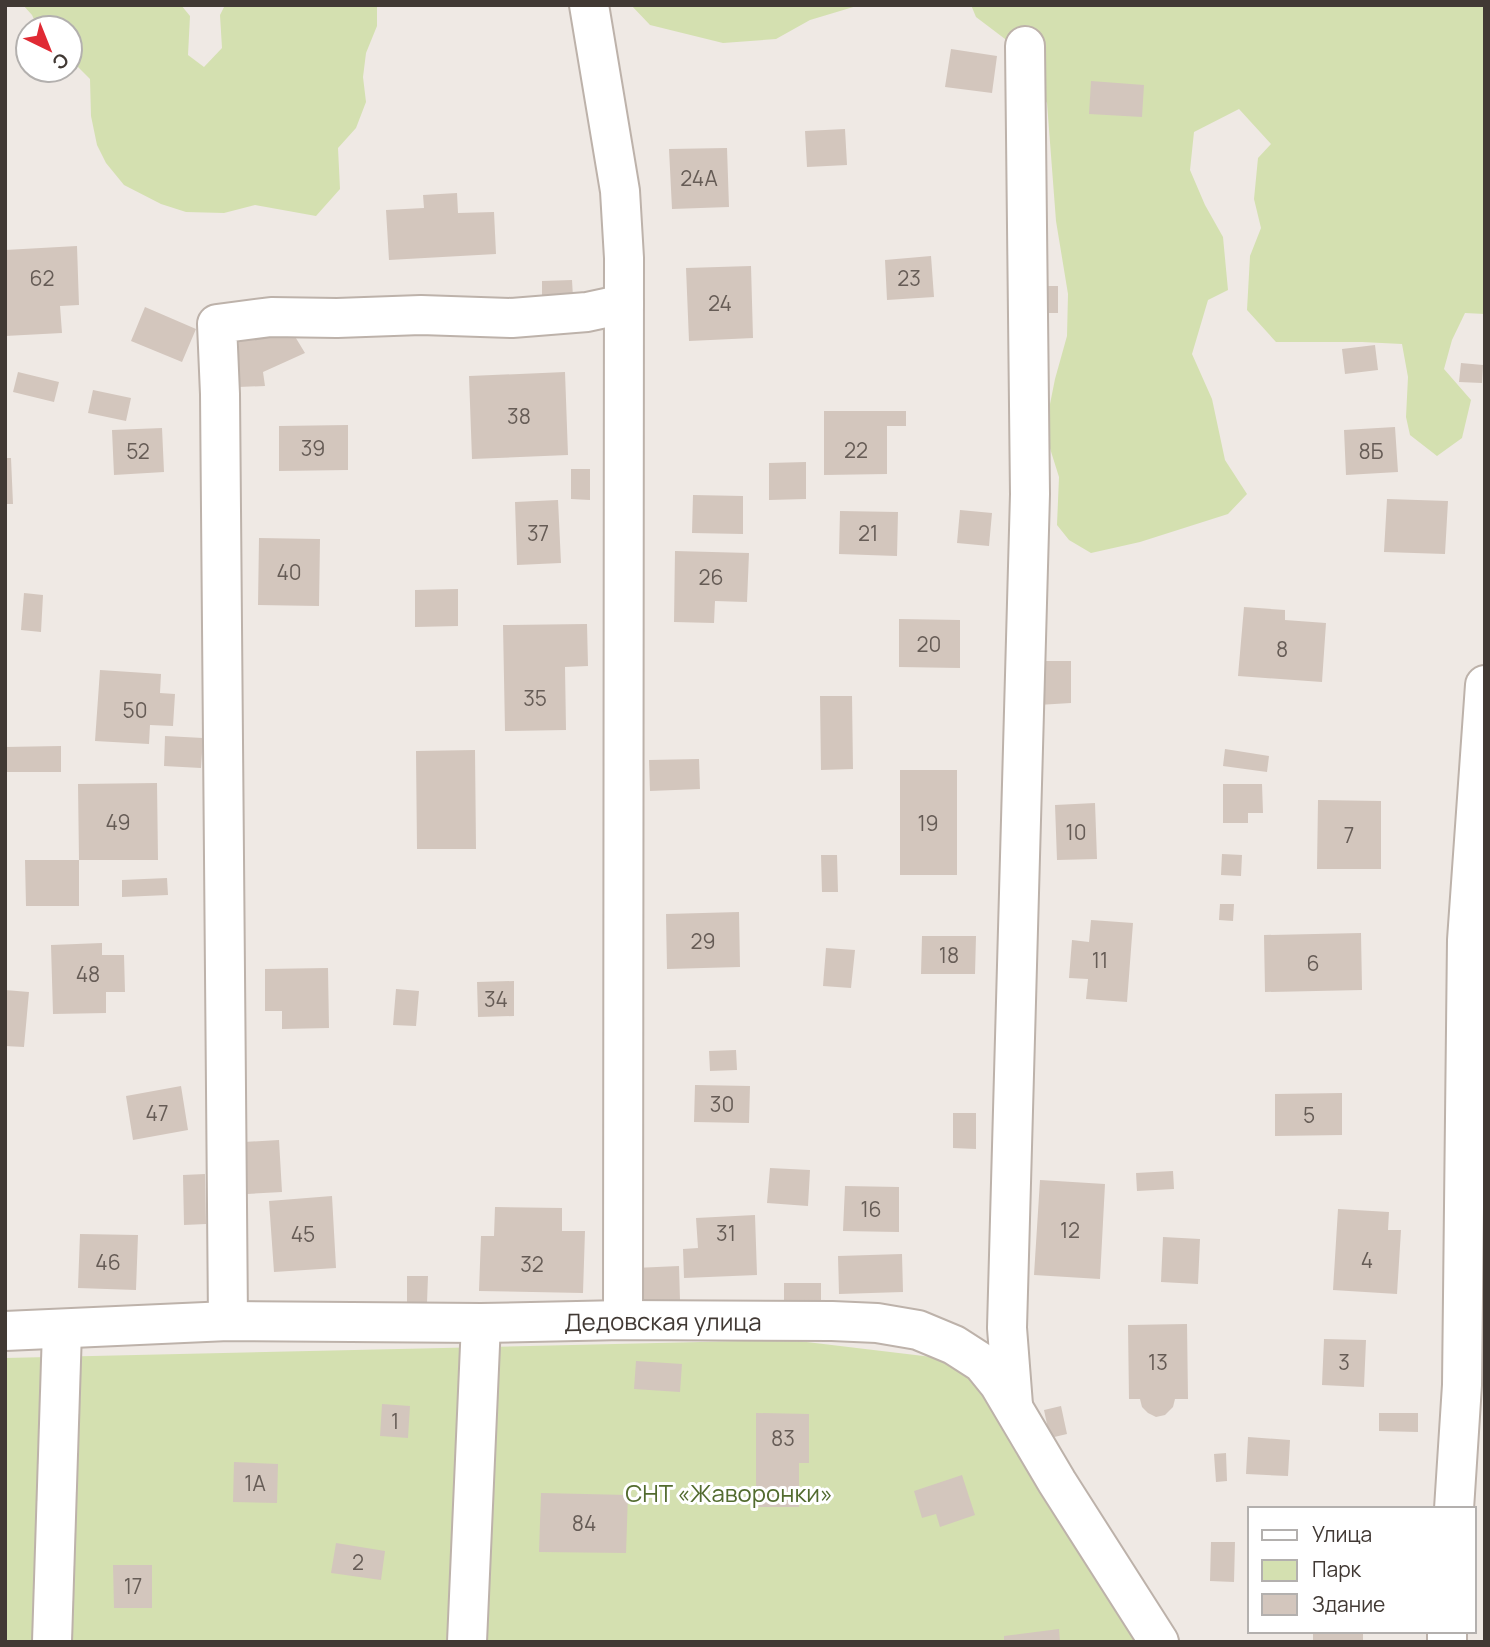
<svg xmlns="http://www.w3.org/2000/svg" width="1490" height="1647" viewBox="0 0 1490 1647" font-family="Manrope,sans-serif">
  <style>
    .green { fill: #d4e0b0 }
    .building { fill: #d3c6bd }
    .lines { fill: none; stroke-linecap: round; stroke-linejoin: round }
    .minor-casing { stroke: #bdb2aa; stroke-width: 42 }
    .minor { stroke: #fff; stroke-width: 38 }
    .labels { text-anchor: middle; dominant-baseline: central; stroke-width: 6; stroke-linejoin: round; paint-order: stroke }
    .number-label { font-size: 21px; fill: #665c56 }
    .street-label { font-size: 24px; fill: #413934; stroke: #fff }
    .park-label { font-size: 24px; fill: #526b2f; stroke: #fff }
  </style>
  <rect width="100%" height="100%" fill="#efe9e4"/>
  <!-- green -->
  <path class="green" d="M 23,5 L 181,5 L 190,16 L 188,55 L 204,67 L 222,48 L 220,15 L 225,5 L 377,5 L 377,26 L 366,53 L 363,77 L 366,102 L 356,128 L 338,148 L 340,189 L 316,216 L 255,205 L 224,213 L 186,212 L 161,204 L 124,185 L 106,163 L 97,145 L 91,116 L 90,79 L 70,59 L 70,28 L 38,28 L 32,15 Z
    M 631,5 L 860,5 L 810,20 L 776,39 L 723,43 L 650,25 Z
    M 971,5 L 1485,5 L 1485,314 L 1465,313 L 1452,340 L 1444,369 L 1471,400 L 1462,438 L 1437,456 L 1410,435 L 1406,417 L 1408,377 L 1402,344 L 1362,342 L 1276,342 L 1247,310 L 1250,256 L 1261,228 L 1254,199 L 1258,158 L 1271,144 L 1239,109 L 1194,132 L 1190,170 L 1205,205 L 1223,237 L 1228,290 L 1208,300 L 1192,354 L 1212,399 L 1225,460 L 1247,494 L 1228,514 L 1140,542 L 1091,553 L 1069,540 L 1057,525 L 1059,477 L 1048,442 L 1049,409 L 1055,379 L 1067,336 L 1068,294 L 1056,221 L 1047,103 L 1009,42 L 976,17 Z
    M 790,1340 L 982,1363 L 1158,1642 L 5,1642 L 5,1358 Z"/>
  <!-- building -->
  <path class="building" d="M 951,49 L 997,56 L 992,93 L 945,87 Z
    M 1091,81 L 1144,85 L 1142,117 L 1089,114 Z
    M 845,129 L 847,165 L 807,167 L 805,131 Z
    M 727,148 L 729,207 L 672,209 L 669,149 Z
    M 457,193 L 458,213 L 494,212 L 496,254 L 389,260 L 386,210 L 424,208 L 423,195 Z
    M 77,246 L 79,305 L 60,306 L 62,333 L 5,336 L 5,250 Z
    M 931,256 L 934,297 L 887,300 L 885,260 Z
    M 751,266 L 753,338 L 689,341 L 686,268 Z
    M 572,280 L 573,297 L 542,298 L 542,281 Z
    M 1042,286 L 1058,286 L 1058,313 L 1042,313 Z
    M 145,307 L 196,329 L 182,362 L 131,341 Z
    M 288,325 L 305,353 L 263,372 L 265,386 L 238,387 L 239,329 Z
    M 1375,345 L 1378,370 L 1345,374 L 1342,349 Z
    M 1461,363 L 1483,365 L 1482,383 L 1459,382 Z
    M 18,372 L 59,382 L 54,402 L 13,392 Z
    M 565,372 L 568,455 L 472,459 L 469,376 Z
    M 93,390 L 131,398 L 126,421 L 88,413 Z
    M 824,411 L 906,411 L 906,426 L 887,426 L 887,474 L 824,475 Z
    M 348,425 L 348,470 L 279,471 L 279,426 Z
    M 1395,427 L 1398,472 L 1346,475 L 1344,430 Z
    M 162,428 L 164,472 L 114,475 L 112,430 Z
    M 5,458 L 11,458 L 13,504 L 5,504 Z
    M 806,462 L 806,499 L 769,500 L 769,463 Z
    M 571,469 L 590,469 L 590,500 L 571,499 Z
    M 693,495 L 743,496 L 743,534 L 692,533 Z
    M 1387,499 L 1448,501 L 1445,554 L 1384,552 Z
    M 558,500 L 561,563 L 517,565 L 515,502 Z
    M 960,510 L 992,513 L 989,546 L 957,543 Z
    M 840,511 L 898,512 L 897,556 L 839,554 Z
    M 259,538 L 320,539 L 319,606 L 258,605 Z
    M 675,551 L 749,553 L 747,602 L 715,601 L 714,623 L 674,622 Z
    M 458,589 L 458,626 L 415,627 L 415,590 Z
    M 24,593 L 43,595 L 41,632 L 21,630 Z
    M 1244,607 L 1285,610 L 1285,620 L 1326,623 L 1322,682 L 1238,676 Z
    M 899,619 L 960,620 L 960,668 L 899,667 Z
    M 587,624 L 588,666 L 565,667 L 566,730 L 505,731 L 503,625 Z
    M 1037,661 L 1071,661 L 1071,703 L 1038,705 Z
    M 100,670 L 161,674 L 160,693 L 175,694 L 173,726 L 150,725 L 149,744 L 95,741 Z
    M 820,696 L 852,696 L 853,769 L 821,770 Z
    M 165,736 L 203,738 L 201,768 L 164,766 Z
    M 61,746 L 61,772 L 5,772 L 5,747 Z
    M 1225,749 L 1269,756 L 1267,772 L 1223,766 Z
    M 475,750 L 476,849 L 417,849 L 416,751 Z
    M 699,759 L 700,789 L 650,791 L 649,760 Z
    M 900,770 L 957,770 L 957,875 L 900,875 Z
    M 157,783 L 158,860 L 79,860 L 78,784 Z
    M 1223,784 L 1262,784 L 1263,813 L 1248,813 L 1248,823 L 1223,823 Z
    M 1318,800 L 1381,801 L 1381,869 L 1317,869 Z
    M 1095,803 L 1097,859 L 1057,860 L 1055,805 Z
    M 1222,854 L 1242,855 L 1241,876 L 1221,875 Z
    M 821,855 L 837,855 L 838,892 L 822,892 Z
    M 25,860 L 79,860 L 79,906 L 26,906 Z
    M 167,878 L 168,895 L 122,897 L 122,880 Z
    M 1220,904 L 1234,904 L 1233,921 L 1219,920 Z
    M 739,912 L 740,967 L 667,969 L 666,914 Z
    M 1091,920 L 1133,923 L 1127,1002 L 1086,999 L 1088,979 L 1069,978 L 1072,940 L 1089,942 Z
    M 1361,933 L 1362,990 L 1265,992 L 1264,935 Z
    M 922,936 L 976,936 L 975,974 L 921,974 Z
    M 102,943 L 102,955 L 124,955 L 125,992 L 106,992 L 106,1013 L 53,1014 L 51,945 Z
    M 826,948 L 855,950 L 851,988 L 823,986 Z
    M 328,968 L 329,1028 L 282,1029 L 282,1011 L 265,1011 L 265,969 Z
    M 514,981 L 514,1016 L 478,1017 L 477,982 Z
    M 396,989 L 419,991 L 416,1026 L 393,1025 Z
    M 5,990 L 29,992 L 24,1047 L 5,1046 Z
    M 736,1050 L 737,1070 L 710,1071 L 709,1051 Z
    M 695,1085 L 750,1086 L 749,1123 L 694,1122 Z
    M 181,1086 L 188,1130 L 133,1140 L 126,1096 Z
    M 1342,1093 L 1342,1135 L 1275,1136 L 1275,1094 Z
    M 953,1113 L 976,1113 L 976,1149 L 953,1148 Z
    M 279,1140 L 282,1192 L 247,1194 L 244,1142 Z
    M 770,1168 L 810,1170 L 808,1206 L 767,1203 Z
    M 1173,1171 L 1174,1189 L 1137,1191 L 1136,1173 Z
    M 205,1174 L 206,1224 L 184,1225 L 183,1175 Z
    M 1040,1180 L 1105,1184 L 1100,1279 L 1034,1275 Z
    M 845,1186 L 899,1187 L 899,1232 L 843,1231 Z
    M 332,1196 L 336,1268 L 274,1272 L 269,1201 Z
    M 495,1207 L 562,1208 L 562,1231 L 585,1231 L 583,1293 L 479,1291 L 481,1236 L 494,1236 Z
    M 1338,1209 L 1389,1212 L 1388,1230 L 1401,1230 L 1397,1294 L 1333,1290 Z
    M 755,1215 L 757,1275 L 684,1278 L 683,1249 L 698,1248 L 696,1218 Z
    M 80,1234 L 138,1235 L 136,1290 L 78,1288 Z
    M 1163,1237 L 1200,1239 L 1198,1284 L 1161,1282 Z
    M 902,1254 L 903,1292 L 839,1294 L 838,1256 Z
    M 679,1266 L 680,1300 L 636,1302 L 635,1268 Z
    M 407,1276 L 428,1276 L 427,1303 L 407,1303 Z
    M 784,1283 L 821,1283 L 821,1303 L 784,1303 Z
    M 1187,1324 L 1188,1399 L 1175,1399 L 1173,1407 L 1165,1415 L 1156,1417 L 1148,1413 L 1142,1407 L 1140,1399 L 1129,1399 L 1128,1325 Z
    M 1324,1339 L 1366,1340 L 1364,1387 L 1322,1385 Z
    M 636,1361 L 682,1364 L 680,1392 L 634,1389 Z
    M 382,1404 L 410,1406 L 408,1438 L 380,1436 Z
    M 1061,1406 L 1067,1434 L 1050,1438 L 1044,1410 Z
    M 756,1413 L 809,1414 L 809,1463 L 799,1463 L 799,1507 L 756,1507 Z
    M 1379,1413 L 1418,1413 L 1418,1432 L 1379,1431 Z
    M 1248,1437 L 1290,1440 L 1288,1476 L 1246,1474 Z
    M 1226,1453 L 1227,1481 L 1216,1482 L 1214,1454 Z
    M 234,1462 L 278,1464 L 277,1503 L 233,1502 Z
    M 962,1475 L 975,1515 L 940,1527 L 936,1514 L 922,1518 L 914,1491 Z
    M 541,1493 L 628,1495 L 626,1553 L 539,1552 Z
    M 1211,1542 L 1235,1542 L 1234,1582 L 1210,1581 Z
    M 336,1543 L 385,1551 L 381,1580 L 331,1573 Z
    M 113,1565 L 152,1565 L 152,1608 L 114,1608 Z
    M 1059,1629 L 1060,1642 L 1004,1642 L 1004,1636 Z
    M 1313,1631 L 1363,1633 L 1363,1642 L 1313,1642 Z"/>
  <g class="lines">
    <!-- minor casing -->
    <g class="minor-casing">
      <g id="minor">
        <path d="M 589,5 L 620,191 L 624,258 L 623,1320"/>
        <path d="M 228,1321 L 220,394 L 217,324 L 271,317 L 337,318 L 421,315 L 512,318 L 587,312 L 624,304"/>
        <path id="s1" d="M 5,1331 L 228,1321 L 481,1323 L 623,1320 L 832,1321 L 877,1323 L 918,1330 L 954,1345 L 982,1363 L 999,1384 L 1057,1482 L 1159,1642"/>
        <path d="M 1013,1405 L 1007,1328 L 1030,494 L 1025,46"/>
        <path d="M 1454,1509 L 1462,1385 L 1467,940 L 1485,685"/>
        <path d="M 52,1642 L 62,1330"/>
        <path d="M 467,1642 L 481,1323"/>
        <path d="M 1447,1642 L 1447,1631"/>
      </g>
    </g>
    <!-- minor -->
    <use href="#minor" class="minor"/>
  </g>
  <g class="labels">
    <!-- number labels -->
    <g class="number-label">
      <text x="699" y="178">24А</text>
      <text x="42" y="278">62</text>
      <text x="909" y="278">23</text>
      <text x="720" y="303">24</text>
      <text x="519" y="416">38</text>
      <text x="313" y="448">39</text>
      <text x="856" y="450">22</text>
      <text x="138" y="451">52</text>
      <text x="1371" y="451">8Б</text>
      <text x="538" y="533">37</text>
      <text x="868" y="533">21</text>
      <text x="289" y="572">40</text>
      <text x="711" y="577">26</text>
      <text x="929" y="644">20</text>
      <text x="1282" y="649">8</text>
      <text x="535" y="698">35</text>
      <text x="135" y="710">50</text>
      <text x="118" y="822">49</text>
      <text x="928" y="823">19</text>
      <text x="1076" y="832">10</text>
      <text x="1349" y="835">7</text>
      <text x="703" y="941">29</text>
      <text x="949" y="955">18</text>
      <text x="1100" y="960">11</text>
      <text x="1313" y="963">6</text>
      <text x="88" y="974">48</text>
      <text x="496" y="999">34</text>
      <text x="722" y="1104">30</text>
      <text x="157" y="1113">47</text>
      <text x="1309" y="1115">5</text>
      <text x="871" y="1209">16</text>
      <text x="1070" y="1230">12</text>
      <text x="726" y="1233">31</text>
      <text x="303" y="1234">45</text>
      <text x="1367" y="1260">4</text>
      <text x="108" y="1262">46</text>
      <text x="532" y="1264">32</text>
      <text x="1158" y="1362">13</text>
      <text x="1344" y="1362">3</text>
      <text x="395" y="1421">1</text>
      <text x="783" y="1438">83</text>
      <text x="255" y="1483">1А</text>
      <text x="584" y="1523">84</text>
      <text x="358" y="1562">2</text>
      <text x="133" y="1586">17</text>
    </g>
    <!-- street labels -->
    <g class="street-label">
      <text stroke="none"><textPath href="#s1" startOffset="658">Дедовская улица</textPath></text>
    </g>
    <!-- park labels -->
    <g class="park-label">
      <text x="729" y="1492">СНТ «Жаворонки»</text>
    </g>
  </g>
  <!-- border -->
  <rect width="1490" height="1647" fill="none" stroke="#413934" stroke-width="14"/>
  <!-- legend -->
  <rect x="1248" y="1507" width="228" height="126" fill="#ffffff" stroke="#b3b0ae" stroke-width="2"/>
  <rect x="1262" y="1530" width="35" height="10" fill="#ffffff" stroke="#b3b0ae" stroke-width="2"/>
  <text x="1312" y="1542" font-size="21" fill="#413934">Улица</text>
  <rect x="1262" y="1560" width="35" height="21" fill="#d4e0b0" stroke="#b3b0ae" stroke-width="2"/>
  <text x="1312" y="1577" font-size="21" fill="#413934">Парк</text>
  <rect x="1262" y="1594" width="35" height="21" fill="#d3c6bd" stroke="#b3b0ae" stroke-width="2"/>
  <text x="1312" y="1612" font-size="21" fill="#413934">Здание</text>
  <!-- north arrow -->
  <g transform="translate(49 49) rotate(137)"><circle r="33" fill="#ffffff" stroke="#b3b0ae" stroke-width="2"/>
  <path d="M0-5L12 26L0 18L-12 26Z" fill="#e02a34"/>
  <text y="-10" font-size="19" font-weight="bold" text-anchor="middle" fill="#413934">С</text>
  </g>
</svg>
